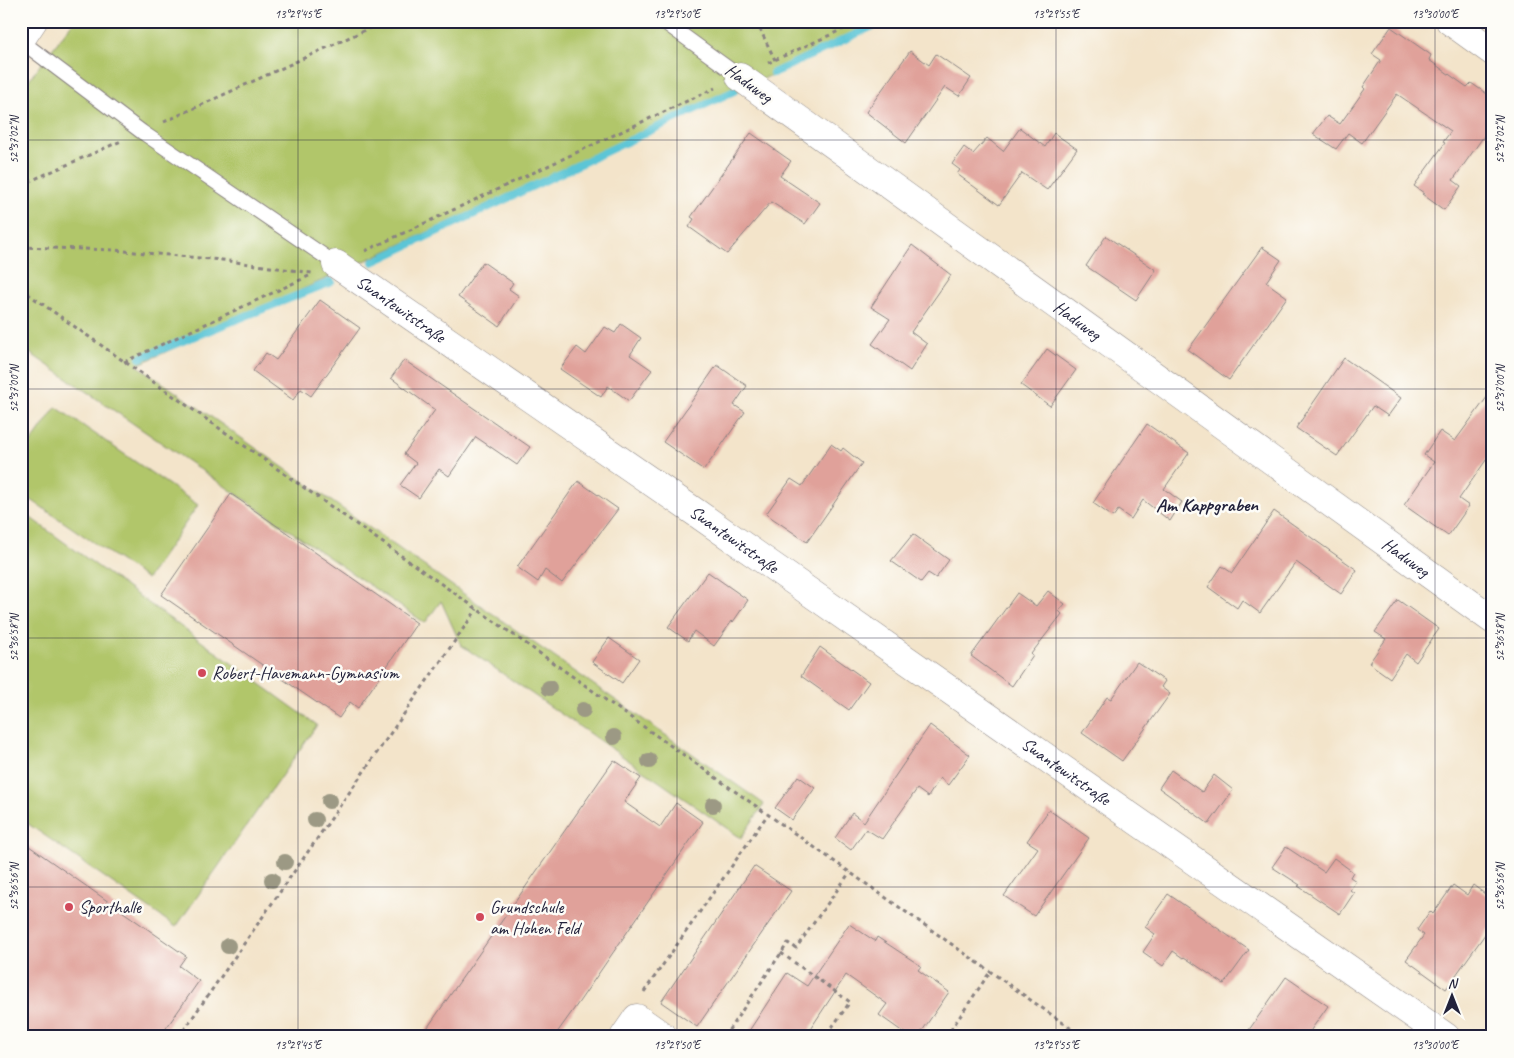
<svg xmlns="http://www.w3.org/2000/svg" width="1514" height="1058" viewBox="0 0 1514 1058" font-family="Caveat,sans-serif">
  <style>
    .green { fill: #b1c66a; stroke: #6a7452 }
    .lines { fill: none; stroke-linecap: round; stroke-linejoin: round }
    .stream { stroke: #5bc5d6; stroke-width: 8 }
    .building { fill: #e0a19a }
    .lane-casing { stroke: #8a8382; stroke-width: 16 }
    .street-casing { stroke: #8a8382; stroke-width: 29 }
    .path { stroke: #8a8382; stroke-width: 3; stroke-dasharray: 4 4; stroke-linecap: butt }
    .lane { stroke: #fff; stroke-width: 14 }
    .street { stroke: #fff; stroke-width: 28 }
    .tree { fill: #9c9984 }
    .ticks { fill: none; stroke: #22223b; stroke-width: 1; stroke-opacity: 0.45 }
    .poi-dot { fill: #d1495b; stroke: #fdfcf7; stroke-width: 2 }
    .labels { text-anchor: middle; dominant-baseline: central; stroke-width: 5; stroke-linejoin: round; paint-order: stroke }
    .street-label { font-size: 18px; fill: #22223b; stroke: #fdfcf7 }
    .poi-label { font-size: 18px; fill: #22223b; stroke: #fdfcf7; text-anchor: start }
    .neighbourhood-label { font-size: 19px; font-weight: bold; fill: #22223b; stroke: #fdfcf7 }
    .neatline { fill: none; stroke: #22223b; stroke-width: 2 }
    .ticks-label { font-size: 12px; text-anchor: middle; fill: #22223b }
  </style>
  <rect width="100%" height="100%" fill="#fdfcf7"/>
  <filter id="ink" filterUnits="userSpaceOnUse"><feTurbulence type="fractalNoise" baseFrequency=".02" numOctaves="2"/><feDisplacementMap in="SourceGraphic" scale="10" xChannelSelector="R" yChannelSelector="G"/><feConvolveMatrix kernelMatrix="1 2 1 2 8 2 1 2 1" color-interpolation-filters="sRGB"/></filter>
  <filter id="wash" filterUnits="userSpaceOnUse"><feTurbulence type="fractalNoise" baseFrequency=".0096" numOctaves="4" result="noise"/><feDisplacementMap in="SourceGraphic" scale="20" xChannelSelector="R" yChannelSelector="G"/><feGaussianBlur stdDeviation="1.12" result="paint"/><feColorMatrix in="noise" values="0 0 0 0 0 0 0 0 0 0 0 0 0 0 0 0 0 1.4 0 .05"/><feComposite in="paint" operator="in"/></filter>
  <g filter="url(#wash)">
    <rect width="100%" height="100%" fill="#f3e4ca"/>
    <!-- green -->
    <path class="green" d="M 74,21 L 890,21 L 137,365 L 764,804 L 741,838 L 461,645 L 441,601 L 425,623 L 21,347 L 21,90 Z
      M 56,407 L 198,505 L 147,579 L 21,493 L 21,457 Z
      M 21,511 L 317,725 L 176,927 L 21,819 Z"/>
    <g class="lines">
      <!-- stream -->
      <path class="stream" d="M 773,73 L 884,21
        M 373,262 L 734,91
        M 140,358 L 331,282"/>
    </g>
    <g id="blocks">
      <!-- building -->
      <path class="building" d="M 1391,27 L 1431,55 L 1429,60 L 1467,87 L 1471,83 L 1493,98 L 1493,123 L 1453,180 L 1461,186 L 1444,210 L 1422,194 L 1424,193 L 1414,186 L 1445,143 L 1443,142 L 1451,131 L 1397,94 L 1362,143 L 1348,133 L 1336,149 L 1313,134 L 1327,116 L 1340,124 L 1365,89 L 1363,87 L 1381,60 L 1372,54 Z
        M 910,51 L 929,65 L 936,54 L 971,78 L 959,96 L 945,87 L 906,143 L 866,112 Z
        M 1020,128 L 1045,147 L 1054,133 L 1077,149 L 1047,190 L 1022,173 L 999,205 L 957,174 L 960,170 L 952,164 L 964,147 L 973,154 L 987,138 L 1003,151 Z
        M 751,133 L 791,161 L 780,176 L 820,203 L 805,224 L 771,202 L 727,254 L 689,227 L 694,219 L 691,217 Z
        M 1106,236 L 1156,270 L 1136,300 L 1086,266 Z
        M 912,245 L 951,275 L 911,332 L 927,344 L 910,371 L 872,344 L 890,319 L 871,307 Z
        M 1262,247 L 1281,260 L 1266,282 L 1287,297 L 1229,380 L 1188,350 Z
        M 483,262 L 513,283 L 509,289 L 519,296 L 499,326 L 458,297 Z
        M 320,300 L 360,328 L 311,396 L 301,389 L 293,400 L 253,371 L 266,353 L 276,360 Z
        M 621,324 L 641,338 L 630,355 L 652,370 L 629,401 L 608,386 L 601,397 L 560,369 L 577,347 L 586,354 L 605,327 L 615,333 Z
        M 1047,349 L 1076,370 L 1050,406 L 1021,385 Z
        M 1344,358 L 1401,398 L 1388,416 L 1373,406 L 1337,456 L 1296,428 Z
        M 404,360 L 530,447 L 517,465 L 476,437 L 449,476 L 439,469 L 419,498 L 400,485 L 416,463 L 404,454 L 435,410 L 391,378 Z
        M 717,365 L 747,386 L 734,405 L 745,412 L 704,470 L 663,442 Z
        M 1493,389 L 1493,450 L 1459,499 L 1469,506 L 1448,536 L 1404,505 L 1434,462 L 1424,455 L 1440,431 L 1455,441 Z
        M 1147,424 L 1189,453 L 1164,489 L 1182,502 L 1170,521 L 1143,500 L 1131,519 L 1118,510 L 1113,517 L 1093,503 Z
        M 831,444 L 841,451 L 843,448 L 862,463 L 807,542 L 766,514 L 791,479 L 802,486 Z
        M 578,481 L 618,509 L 562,583 L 545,570 L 538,582 L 517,567 Z
        M 231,494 L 417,623 L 358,708 L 350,702 L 339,718 L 161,595 Z
        M 1274,511 L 1357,570 L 1341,594 L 1296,562 L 1260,613 L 1242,600 L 1237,608 L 1208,587 L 1222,566 L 1232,573 Z
        M 913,534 L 949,560 L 936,578 L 928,573 L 921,582 L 891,561 Z
        M 708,572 L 748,600 L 733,622 L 732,621 L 714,646 L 694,631 L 688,641 L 668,627 Z
        M 1048,591 L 1065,604 L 1059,611 L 1062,614 L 1031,654 L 1033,655 L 1012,686 L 971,656 L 1017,593 L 1036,606 Z
        M 1398,600 L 1439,629 L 1416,662 L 1406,654 L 1390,678 L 1369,663 L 1386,639 L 1375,632 Z
        M 609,638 L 639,659 L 622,683 L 592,662 Z
        M 820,647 L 869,682 L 849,710 L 801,676 Z
        M 1137,662 L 1165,681 L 1161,687 L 1170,694 L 1122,761 L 1082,733 L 1107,697 L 1111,699 Z
        M 930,725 L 970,755 L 948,785 L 940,778 L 928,797 L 917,789 L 882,839 L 866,829 L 851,850 L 835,838 L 852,813 L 864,822 Z
        M 614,760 L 641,778 L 624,802 L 660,827 L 676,803 L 703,822 L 579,1002 L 554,1037 L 421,1037 Z
        M 1171,770 L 1202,792 L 1214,775 L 1233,790 L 1209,824 L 1159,788 Z
        M 798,776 L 815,788 L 792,820 L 775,808 Z
        M 1049,810 L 1089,838 L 1034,916 L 1004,896 L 1038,848 L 1027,841 Z
        M 29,846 L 186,956 L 179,966 L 199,981 L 160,1037 L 21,1037 L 21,858 Z
        M 1286,847 L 1324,872 L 1334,858 L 1353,872 L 1350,877 L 1356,881 L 1350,890 L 1354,893 L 1340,914 L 1298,886 L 1300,885 L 1272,867 Z
        M 754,866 L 791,891 L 697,1027 L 661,1002 Z
        M 1453,885 L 1467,895 L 1473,885 L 1493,900 L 1493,923 L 1446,989 L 1406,960 L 1424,935 L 1417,930 L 1430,911 L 1433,914 Z
        M 1168,894 L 1249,950 L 1224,984 L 1184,957 L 1183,958 L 1173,951 L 1163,966 L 1143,952 L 1155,934 L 1145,927 Z
        M 849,924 L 875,941 L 877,937 L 921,966 L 918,970 L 949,992 L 918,1037 L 910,1037 L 879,1015 L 887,1004 L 846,975 L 805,1037 L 745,1037 L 787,973 L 807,986 Z
        M 1286,977 L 1328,1006 L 1306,1037 L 1244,1037 Z"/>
    </g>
  </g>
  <g filter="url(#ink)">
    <use href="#blocks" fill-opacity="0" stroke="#8a8382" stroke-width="1"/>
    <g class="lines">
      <!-- lane casing -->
      <g class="lane-casing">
        <path id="lane" d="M 663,21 L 740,77
          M 21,41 L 142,132 L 336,264"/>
      </g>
      <!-- street casing -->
      <g class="street-casing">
        <g id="street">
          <path d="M 1450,21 L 1493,52"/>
          <path d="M 21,39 L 33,21"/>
          <path id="s1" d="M 740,77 L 1493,620"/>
          <path id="s2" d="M 336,264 L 695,512 L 1446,1037"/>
          <path d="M 624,1037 L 637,1018 L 664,1037"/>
        </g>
      </g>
      <!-- path -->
      <path class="path" d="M 756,21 L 775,60
        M 768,63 L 861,21
        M 164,122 L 385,21
        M 21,185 L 121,141
        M 21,247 L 113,250 L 222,260 L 312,273
        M 365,251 L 715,88
        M 21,289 L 477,609 L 1083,1037
        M 124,362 L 311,275
        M 781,953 L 850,1002 L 825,1037
        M 644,992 L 768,814
        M 179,1037 L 477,609
        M 724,1037 L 788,943 L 796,948 L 850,872
        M 946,1037 L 990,972"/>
      <!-- lane -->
      <use href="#lane" class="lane"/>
      <!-- street -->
      <use href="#street" class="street"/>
    </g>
    <!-- trees -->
    <g class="tree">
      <circle cx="549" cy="688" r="8"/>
      <circle cx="583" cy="710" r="8"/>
      <circle cx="614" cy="737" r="8"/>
      <circle cx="649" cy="761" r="8"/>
      <circle cx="329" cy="801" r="8"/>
      <circle cx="713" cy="805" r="8"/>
      <circle cx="315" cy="820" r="8"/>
      <circle cx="285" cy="862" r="8"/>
      <circle cx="272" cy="880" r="8"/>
      <circle cx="228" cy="946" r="8"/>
    </g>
  </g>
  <!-- ticks -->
  <path class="ticks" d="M 298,21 L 298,1037M 677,21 L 677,1037M 1056,21 L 1056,1037M 1435,21 L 1435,1037M 21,140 L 1493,140M 21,389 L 1493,389M 21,638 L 1493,638M 21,887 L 1493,887"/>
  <!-- markers -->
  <g class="poi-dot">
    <circle cx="202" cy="673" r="5"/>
    <circle cx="69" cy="907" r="5"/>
    <circle cx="480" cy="917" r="5"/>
  </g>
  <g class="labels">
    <!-- street labels -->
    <g class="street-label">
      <text transform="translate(749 83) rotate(36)">Haduweg</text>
      <text stroke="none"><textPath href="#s2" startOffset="79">Swantewitstraße</textPath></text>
      <text stroke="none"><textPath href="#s1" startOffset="416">Haduweg</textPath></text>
      <text stroke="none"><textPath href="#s2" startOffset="484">Swantewitstraße</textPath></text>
      <text stroke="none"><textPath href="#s1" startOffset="821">Haduweg</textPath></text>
      <text stroke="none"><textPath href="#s2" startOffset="889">Swantewitstraße</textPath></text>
    </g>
    <!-- poi labels -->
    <g class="poi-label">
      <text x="212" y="673">Robert-Havemann-Gymnasium</text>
      <text x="79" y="907">Sporthalle</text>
      <text x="490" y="907">Grundschule<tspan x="490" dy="21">am Hohen Feld</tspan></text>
    </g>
    <!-- neighbourhood labels -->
    <g class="neighbourhood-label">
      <text x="1207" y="505">Am Kappgraben</text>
    </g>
  </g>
  <!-- margin -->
  <rect width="1514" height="1058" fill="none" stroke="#fdfcf7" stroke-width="55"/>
  <!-- north arrow -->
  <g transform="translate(1452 996)" stroke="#fdfcf7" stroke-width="4" paint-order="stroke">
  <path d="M0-4L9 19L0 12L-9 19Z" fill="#22223b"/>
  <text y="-8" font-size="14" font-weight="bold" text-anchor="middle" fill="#22223b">N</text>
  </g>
  <rect x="28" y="28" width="1458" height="1002" class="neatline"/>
  <g class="ticks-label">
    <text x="298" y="18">13°29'45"E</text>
    <text x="677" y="18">13°29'50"E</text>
    <text x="1056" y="18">13°29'55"E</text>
    <text x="1435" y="18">13°30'00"E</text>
    <text transform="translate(14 140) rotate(-90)" y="4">52°37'02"N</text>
    <text transform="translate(1500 140) rotate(-90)" y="4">52°37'02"N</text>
    <text transform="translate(14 389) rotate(-90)" y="4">52°37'00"N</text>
    <text transform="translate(1500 389) rotate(-90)" y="4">52°37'00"N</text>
    <text transform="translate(14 638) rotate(-90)" y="4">52°36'58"N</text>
    <text transform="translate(1500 638) rotate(-90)" y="4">52°36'58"N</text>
    <text transform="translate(14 887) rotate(-90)" y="4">52°36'56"N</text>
    <text transform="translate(1500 887) rotate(-90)" y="4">52°36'56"N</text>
    <text x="298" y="1049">13°29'45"E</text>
    <text x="677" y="1049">13°29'50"E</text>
    <text x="1056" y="1049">13°29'55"E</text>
    <text x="1435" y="1049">13°30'00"E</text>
  </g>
</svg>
